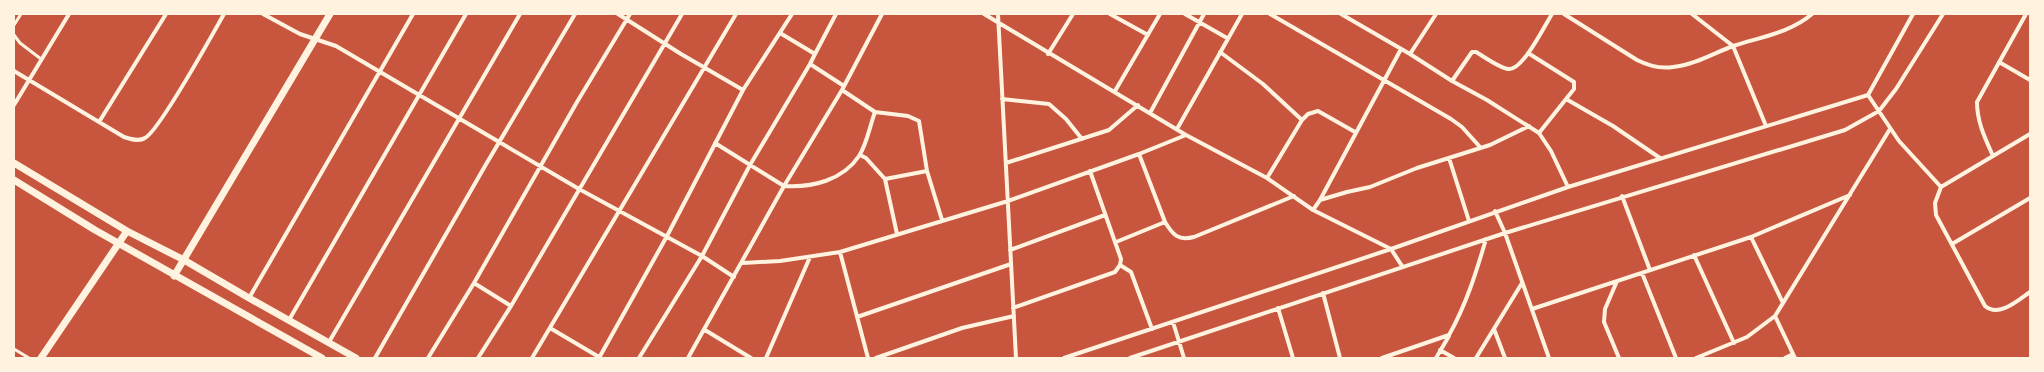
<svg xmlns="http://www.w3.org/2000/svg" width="2044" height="372" viewBox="0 0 2044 372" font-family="Ubuntu,sans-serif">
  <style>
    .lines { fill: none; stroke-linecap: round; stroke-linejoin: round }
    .service { stroke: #fff3e0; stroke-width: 3 }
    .minor { stroke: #fff3e0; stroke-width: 4 }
    .tertiary { stroke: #fff3e0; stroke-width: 7 }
  </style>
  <rect width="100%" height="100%" fill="#c8553d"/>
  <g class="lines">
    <!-- service -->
    <path class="service" d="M 14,25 L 21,14
      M 14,35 L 20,43 L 41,59
      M 14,349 L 29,358"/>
    <!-- minor -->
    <path class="minor" d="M 263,14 L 300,34 L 336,46 L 579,189 L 702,256 L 734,277
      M 618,14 L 681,54 L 743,90
      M 984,14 L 1186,135 L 1267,178 L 1313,210 L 1391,249 L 1402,266
      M 998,14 L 1016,358
      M 1110,14 L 1148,35
      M 1185,14 L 1227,38
      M 1270,14 L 1451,119 L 1462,127 L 1480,147
      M 1341,14 L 1410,54 L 1452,81 L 1487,100 L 1539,133 L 1551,151 L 1568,187
      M 1564,14 L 1637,60 C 1649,66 1660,69 1673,67 C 1694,65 1714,53 1733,46 C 1760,37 1790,33 1812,14
      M 1692,14 L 1733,46 L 1766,126
      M 780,33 L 815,54 L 810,64 L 844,86
      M 1220,52 L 1263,84 L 1302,120 L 1267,178
      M 1528,53 L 1574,82 L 1574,89 L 1539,133
      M 815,54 L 836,14
      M 1048,54 L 1073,14
      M 1410,54 L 1436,14
      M 1999,62 L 2030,80
      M 14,71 L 124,137 C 130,139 139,142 145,138 C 160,130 212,35 224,14
      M 1452,81 L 1472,52 L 1476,52 C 1483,56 1501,69 1509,69 C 1523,70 1545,25 1552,14
      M 842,90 L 875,112 L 908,116 L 919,121 L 927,171 L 942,220
      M 1115,91 L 1160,14
      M 1868,95 L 1899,141 L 1941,187 L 1935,203 L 1936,215 L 1985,306 C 1999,318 2018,300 2030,292
      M 1002,99 L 1049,104 L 1066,119 L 1082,139
      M 1566,99 L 1613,126 L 1660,158
      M 14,105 L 69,14
      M 1150,113 L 1204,14
      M 1302,120 L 1308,114 L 1318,111 L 1355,132
      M 99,122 L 166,14
      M 1177,129 L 1242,14
      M 715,143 L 784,186 C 812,188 843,180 859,156 C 867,144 870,125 875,112
      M 1139,154 L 1165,222
      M 860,155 L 866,158 L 885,179 L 927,171
      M 1993,156 C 1985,138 1977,122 1977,102 L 2026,14
      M 1449,158 L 1469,221
      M 1006,163 L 1109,130 L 1138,105
      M 885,179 L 897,234
      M 1941,187 L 2030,134
      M 1622,196 L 1650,270
      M 1320,200 L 1347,192 L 1370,187 L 1417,168 L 1490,145 L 1529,126
      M 1313,210 L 1320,200 L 1401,49
      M 1495,211 L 1505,233 L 1549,358
      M 1751,237 L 1783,303
      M 1116,242 L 1165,222 C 1173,235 1178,241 1194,237 L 1294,196
      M 1952,244 L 2030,198
      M 1010,250 L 1105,215
      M 840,252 L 868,358
      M 1694,255 L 1734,343
      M 743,263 L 780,261 L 840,252 L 1008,201 L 1139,154 L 1186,135
      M 1120,265 L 1131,272 L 1152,329
      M 1642,273 L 1676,358
      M 1617,281 L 1605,309 L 1604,322 L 1619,358
      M 474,283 L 511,306
      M 1323,293 L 1340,358
      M 249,298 L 413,14
      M 1013,308 L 1115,272 L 1120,265 L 1121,259 L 1090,171
      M 1278,308 L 1293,358
      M 1532,309 L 1751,237 L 1850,195
      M 1775,316 L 1795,358
      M 857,317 L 1011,264
      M 289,320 L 466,14
      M 1173,322 L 1184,358
      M 550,328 L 599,357
      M 1494,329 L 1505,358
      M 705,330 L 751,358
      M 329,342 L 520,14
      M 1440,350 L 1454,358
      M 375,358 L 485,166 L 575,14
      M 428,358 L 474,283 L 577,102 L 630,14
      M 478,358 L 511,306 L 682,14
      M 532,358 L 736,14
      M 599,358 L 667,236 L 743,90 L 792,14
      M 639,358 L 702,256 L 750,165 L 810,64
      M 688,358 L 784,186 L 842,90 L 882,14
      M 766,358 L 810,257
      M 876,358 L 962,328 L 1014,316
      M 1064,358 L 1391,249 L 1568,187 L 1868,95 L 1913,14
      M 1130,358 L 1505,233 L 1845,130 L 1879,111 L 1896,89 L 1943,14
      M 1382,358 L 1449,335 C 1466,305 1476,273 1486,239
      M 1436,358 L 1449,336
      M 1476,358 L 1522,283
      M 1696,358 L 1747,337 L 1775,316 L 1890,129
      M 1785,358 L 1793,354"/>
    <!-- tertiary -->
    <path class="tertiary" d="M 14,163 L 127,231 L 184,260 L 249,298 L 356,358
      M 14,180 L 95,230 L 322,358
      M 174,276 L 330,14
      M 41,358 L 127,231"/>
  </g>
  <!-- border -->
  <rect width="2044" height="372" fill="none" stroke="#fff3e0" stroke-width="30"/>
</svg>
